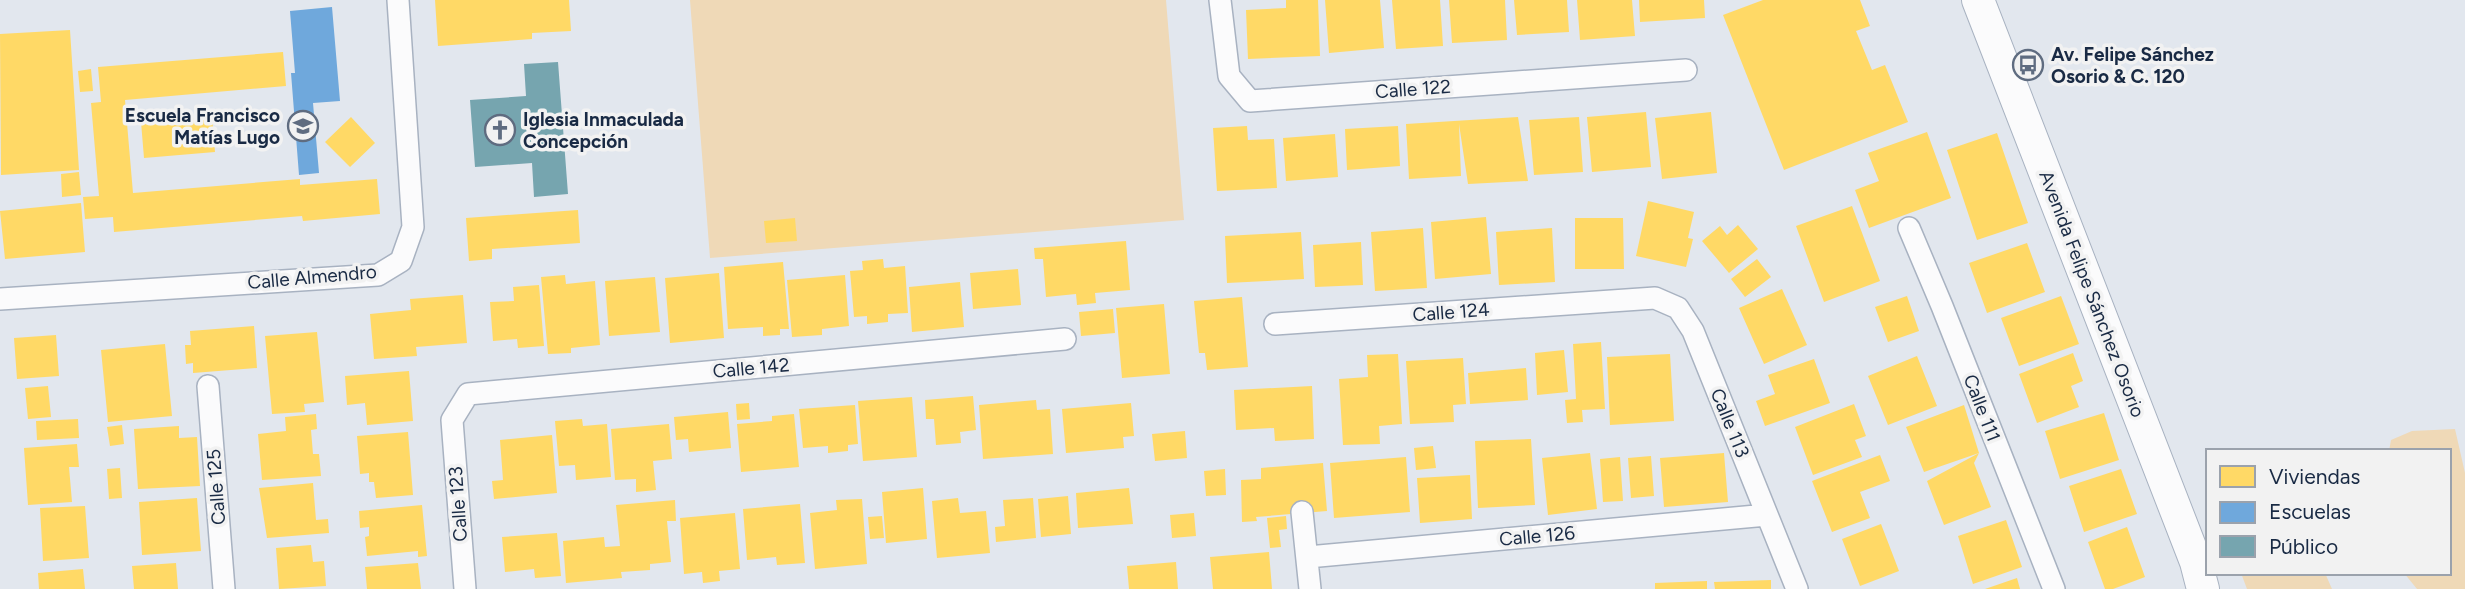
<svg xmlns="http://www.w3.org/2000/svg" width="2465" height="589" viewBox="0 0 2465 589" font-family="Figtree,sans-serif">
  <style>
    .green { fill: #efd9b7 }
    .homes { fill: #ffd966 }
    .schools { fill: #6fa8dc }
    .public { fill: #76a5af }
    .lines { fill: none; stroke-linecap: round; stroke-linejoin: round }
    .street-casing { stroke: #a8b2c1; stroke-width: 24 }
    .secondary-casing { stroke: #a8b2c1; stroke-width: 34 }
    .street { stroke: #fbfbfc; stroke-width: 21 }
    .secondary { stroke: #fbfbfc; stroke-width: 32 }
    .labels { text-anchor: middle; dominant-baseline: central; stroke-width: 7; stroke-linejoin: round; paint-order: stroke }
    .poi-label { font-size: 19px; font-weight: bold; fill: #192a44; stroke: #f2f2f2; text-anchor: start }
    .street-label { font-size: 19px; fill: #192a44; stroke: #f2f2f2 }
  </style>
  <rect width="100%" height="100%" fill="#e2e7ee"/>
  <!-- green -->
  <path class="green" d="M 690,0 L 1166,0 L 1184,220 L 710,258 Z
    M 2455,429 L 2465,473 L 2465,589 L 2417,589 L 2404,573 L 2449,573 L 2449,451 L 2389,451 L 2391,440 L 2412,431 Z
    M 2241,573 L 2325,573 L 2332,589 L 2247,589 Z"/>
  <!-- homes -->
  <path class="homes" d="M 435,0 L 569,0 L 571,31 L 532,33 L 532,39 L 438,46 Z
    M 1286,0 L 1318,0 L 1320,56 L 1248,59 L 1246,10 L 1286,8 Z
    M 1325,0 L 1380,0 L 1384,48 L 1329,53 Z
    M 1392,0 L 1440,0 L 1443,46 L 1396,49 Z
    M 1449,0 L 1505,0 L 1507,40 L 1452,43 Z
    M 1514,0 L 1567,0 L 1569,32 L 1517,35 Z
    M 1577,0 L 1632,0 L 1635,36 L 1580,40 Z
    M 1639,0 L 1704,0 L 1705,18 L 1640,22 Z
    M 1763,0 L 1860,0 L 1870,26 L 1856,31 L 1872,70 L 1885,65 L 1908,122 L 1784,170 L 1723,15 Z
    M 70,30 L 79,170 L 1,175 L 0,34 Z
    M 283,52 L 286,86 L 125,100 L 133,193 L 300,179 L 300,185 L 377,179 L 380,214 L 303,221 L 302,216 L 114,232 L 113,217 L 85,219 L 83,197 L 99,196 L 91,103 L 101,102 L 98,67 Z
    M 91,69 L 93,91 L 80,92 L 78,71 Z
    M 1646,112 L 1651,167 L 1592,172 L 1587,117 Z
    M 1711,112 L 1717,173 L 1662,179 L 1655,118 Z
    M 212,116 L 215,152 L 144,158 L 141,122 Z
    M 351,117 L 375,143 L 350,167 L 325,142 Z
    M 1518,117 L 1528,181 L 1468,184 L 1459,124 L 1461,176 L 1409,179 L 1406,124 Z
    M 1579,117 L 1583,172 L 1534,175 L 1529,120 Z
    M 1247,126 L 1248,140 L 1274,139 L 1277,188 L 1217,191 L 1213,128 Z
    M 1398,126 L 1400,166 L 1347,170 L 1345,129 Z
    M 1927,132 L 1951,198 L 1869,228 L 1855,190 L 1879,181 L 1868,153 Z
    M 1997,133 L 2028,223 L 1977,240 L 1947,150 Z
    M 1335,134 L 1338,177 L 1286,181 L 1283,138 Z
    M 79,172 L 81,195 L 62,197 L 61,174 Z
    M 1648,201 L 1694,212 L 1688,238 L 1693,239 L 1686,267 L 1636,256 Z
    M 81,203 L 85,252 L 5,259 L 0,211 Z
    M 1852,206 L 1880,281 L 1824,302 L 1796,226 Z
    M 578,210 L 580,243 L 492,249 L 492,259 L 469,261 L 466,218 Z
    M 1486,217 L 1491,274 L 1435,279 L 1431,222 Z
    M 795,218 L 797,241 L 766,243 L 764,221 Z
    M 1575,218 L 1623,218 L 1624,269 L 1575,269 Z
    M 1738,225 L 1758,249 L 1729,273 L 1702,241 L 1720,226 L 1727,235 Z
    M 1423,228 L 1427,288 L 1375,291 L 1371,232 Z
    M 1552,228 L 1555,282 L 1499,285 L 1496,232 Z
    M 1301,232 L 1304,279 L 1227,283 L 1225,236 Z
    M 1126,241 L 1130,290 L 1095,293 L 1096,303 L 1077,305 L 1076,294 L 1046,297 L 1043,259 L 1035,259 L 1034,248 Z
    M 1361,242 L 1363,285 L 1315,287 L 1313,245 Z
    M 2027,243 L 2045,292 L 1987,313 L 1969,263 Z
    M 883,259 L 884,268 L 905,266 L 908,313 L 888,314 L 888,322 L 867,324 L 867,316 L 854,317 L 850,271 L 863,270 L 862,261 Z
    M 1757,259 L 1771,277 L 1745,297 L 1731,279 Z
    M 783,262 L 789,329 L 780,329 L 780,335 L 763,336 L 763,327 L 728,329 L 724,267 Z
    M 1018,269 L 1021,305 L 973,309 L 970,273 Z
    M 719,273 L 724,338 L 670,343 L 665,278 Z
    M 565,275 L 566,284 L 595,281 L 600,345 L 571,348 L 571,353 L 548,354 L 541,277 Z
    M 845,275 L 849,326 L 822,329 L 822,335 L 792,337 L 787,280 Z
    M 655,277 L 660,332 L 609,336 L 605,281 Z
    M 960,282 L 964,327 L 912,332 L 909,287 Z
    M 539,285 L 544,346 L 518,348 L 517,339 L 493,341 L 490,302 L 514,301 L 513,287 Z
    M 1782,289 L 1807,345 L 1764,364 L 1739,308 Z
    M 463,295 L 467,343 L 416,347 L 417,356 L 374,359 L 370,314 L 411,310 L 410,299 Z
    M 1907,296 L 1919,331 L 1888,342 L 1875,307 Z
    M 2061,296 L 2079,344 L 2019,366 L 2001,318 Z
    M 1242,297 L 1248,367 L 1207,370 L 1205,353 L 1199,353 L 1194,301 Z
    M 1164,304 L 1170,374 L 1122,378 L 1116,308 Z
    M 1113,309 L 1115,333 L 1081,336 L 1079,312 Z
    M 254,326 L 257,368 L 193,373 L 193,363 L 186,364 L 185,345 L 191,345 L 190,331 Z
    M 317,332 L 324,402 L 304,404 L 305,412 L 272,414 L 265,336 Z
    M 56,335 L 59,376 L 17,379 L 14,338 Z
    M 1601,342 L 1605,409 L 1582,410 L 1583,422 L 1567,423 L 1565,400 L 1576,399 L 1573,344 Z
    M 165,344 L 172,416 L 108,422 L 101,350 Z
    M 1564,350 L 1568,392 L 1537,395 L 1535,353 Z
    M 2073,353 L 2083,381 L 2071,386 L 2079,407 L 2037,423 L 2019,374 Z
    M 1398,354 L 1402,424 L 1379,426 L 1380,444 L 1343,445 L 1339,379 L 1368,377 L 1367,355 Z
    M 1670,354 L 1674,421 L 1610,425 L 1607,357 Z
    M 1917,356 L 1937,406 L 1888,425 L 1868,376 Z
    M 1463,358 L 1466,404 L 1453,405 L 1454,422 L 1410,424 L 1406,361 Z
    M 1814,359 L 1830,403 L 1765,426 L 1756,401 L 1775,394 L 1768,375 Z
    M 1526,368 L 1528,400 L 1470,404 L 1468,373 Z
    M 409,371 L 413,421 L 367,425 L 365,403 L 347,405 L 345,376 Z
    M 48,386 L 51,417 L 28,419 L 25,388 Z
    M 1312,386 L 1314,439 L 1275,441 L 1274,428 L 1236,430 L 1234,390 Z
    M 973,396 L 976,430 L 960,432 L 961,443 L 936,445 L 934,419 L 926,419 L 925,400 Z
    M 912,397 L 917,457 L 863,461 L 858,401 Z
    M 1036,400 L 1037,410 L 1050,409 L 1053,454 L 983,459 L 979,405 Z
    M 749,403 L 750,419 L 737,420 L 736,404 Z
    M 1131,403 L 1134,436 L 1123,437 L 1124,448 L 1066,453 L 1062,409 Z
    M 1854,404 L 1866,436 L 1855,440 L 1862,457 L 1813,475 L 1795,427 Z
    M 855,405 L 858,444 L 848,445 L 848,451 L 828,453 L 828,446 L 803,448 L 799,409 Z
    M 1964,405 L 1979,453 L 1924,472 L 1906,427 Z
    M 728,412 L 731,448 L 689,452 L 688,439 L 676,440 L 674,417 Z
    M 2104,413 L 2119,460 L 2060,479 L 2045,431 Z
    M 316,414 L 317,429 L 311,430 L 313,454 L 319,454 L 321,476 L 262,480 L 258,434 L 286,431 L 285,417 Z
    M 794,414 L 799,467 L 741,472 L 737,424 L 772,421 L 772,416 Z
    M 78,419 L 79,438 L 37,440 L 36,421 Z
    M 582,419 L 583,426 L 607,424 L 611,477 L 576,480 L 575,465 L 559,466 L 555,421 Z
    M 669,424 L 672,459 L 653,461 L 656,490 L 636,492 L 636,479 L 615,480 L 611,429 Z
    M 122,425 L 124,444 L 110,446 L 107,427 Z
    M 179,426 L 179,438 L 197,437 L 200,486 L 138,489 L 134,429 Z
    M 1185,431 L 1187,458 L 1155,461 L 1152,434 Z
    M 408,432 L 413,495 L 376,498 L 374,482 L 369,482 L 369,473 L 360,474 L 357,436 Z
    M 552,435 L 557,493 L 494,499 L 492,481 L 503,480 L 500,440 Z
    M 1531,439 L 1535,505 L 1478,508 L 1475,441 Z
    M 77,444 L 79,467 L 69,467 L 72,502 L 28,505 L 24,448 Z
    M 1433,446 L 1436,468 L 1416,470 L 1414,448 Z
    M 1590,453 L 1597,509 L 1548,515 L 1542,458 Z
    M 1724,453 L 1728,502 L 1664,507 L 1660,458 Z
    M 1979,453 L 1974,463 L 1991,507 L 1944,525 L 1927,481 Z
    M 1880,455 L 1890,481 L 1860,492 L 1870,518 L 1832,532 L 1812,481 Z
    M 1651,456 L 1654,496 L 1631,498 L 1628,458 Z
    M 1406,457 L 1410,512 L 1334,518 L 1330,463 Z
    M 1620,457 L 1623,501 L 1603,502 L 1600,459 Z
    M 1323,463 L 1327,511 L 1256,517 L 1257,521 L 1242,522 L 1241,480 L 1261,479 L 1261,468 Z
    M 120,468 L 122,498 L 109,499 L 107,469 Z
    M 1225,469 L 1226,495 L 1206,496 L 1204,471 Z
    M 2121,469 L 2137,514 L 2084,532 L 2069,486 Z
    M 1470,475 L 1472,519 L 1420,523 L 1417,478 Z
    M 313,483 L 316,520 L 328,519 L 329,533 L 267,538 L 259,488 Z
    M 923,488 L 927,539 L 886,543 L 882,492 Z
    M 1129,488 L 1133,524 L 1078,528 L 1076,493 Z
    M 1068,496 L 1071,534 L 1041,537 L 1038,499 Z
    M 197,498 L 201,551 L 142,555 L 139,502 Z
    M 958,498 L 960,513 L 986,511 L 990,553 L 937,558 L 932,501 Z
    M 1033,498 L 1036,538 L 996,542 L 995,527 L 1005,526 L 1003,500 Z
    M 862,499 L 867,564 L 815,569 L 810,513 L 837,510 L 836,500 Z
    M 675,500 L 676,521 L 667,521 L 671,562 L 650,564 L 650,570 L 621,572 L 622,578 L 566,583 L 563,541 L 604,537 L 605,547 L 620,546 L 616,505 Z
    M 800,504 L 805,563 L 777,565 L 776,557 L 747,560 L 743,509 Z
    M 422,505 L 427,556 L 418,557 L 418,551 L 367,556 L 365,537 L 369,536 L 369,527 L 360,528 L 359,511 Z
    M 85,506 L 89,558 L 43,561 L 40,508 Z
    M 735,513 L 740,569 L 719,571 L 720,581 L 703,583 L 702,572 L 684,574 L 680,518 Z
    M 1194,513 L 1196,536 L 1172,538 L 1170,515 Z
    M 882,516 L 884,538 L 870,539 L 868,517 Z
    M 1286,516 L 1287,529 L 1279,530 L 1281,547 L 1270,548 L 1267,518 Z
    M 2006,520 L 2022,567 L 1973,584 L 1958,536 Z
    M 1881,524 L 1899,571 L 1860,586 L 1842,539 Z
    M 2127,527 L 2145,577 L 2113,589 L 2105,589 L 2088,542 Z
    M 557,533 L 561,576 L 535,578 L 534,569 L 505,572 L 502,537 Z
    M 311,545 L 313,562 L 324,561 L 326,586 L 279,589 L 276,548 Z
    M 1269,552 L 1272,589 L 1213,589 L 1210,557 Z
    M 1176,562 L 1178,589 L 1129,589 L 1127,566 Z
    M 176,563 L 178,589 L 134,589 L 132,566 Z
    M 418,563 L 421,589 L 367,589 L 365,567 Z
    M 83,569 L 85,589 L 39,589 L 38,573 Z
    M 2017,578 L 2020,589 L 1985,589 Z
    M 1771,580 L 1771,589 L 1715,589 L 1714,582 Z
    M 1707,581 L 1707,589 L 1655,589 L 1655,583 Z"/>
  <!-- schools -->
  <path class="schools" d="M 332,7 L 340,101 L 313,103 L 319,173 L 299,175 L 291,73 L 295,73 L 290,11 Z"/>
  <!-- public -->
  <path class="public" d="M 558,62 L 568,194 L 534,197 L 532,163 L 475,167 L 470,100 L 526,96 L 524,64 Z"/>
  <g class="lines">
    <!-- street casing -->
    <g class="street-casing">
      <path id="street" d="M 1220,0 L 1229,76 L 1250,101 L 1686,70
        M 1909,228 L 1942,306 L 2054,589
        M 0,299 L 378,275 L 401,261 L 413,227 L 398,0
        M 1275,324 L 1655,298 L 1678,308 L 1693,331 L 1797,589
        M 208,386 L 224,589
        M 1302,512 L 1310,589
        M 1308,557 L 1767,515
        M 465,589 L 452,420 L 468,394 L 1065,339"/>
    </g>
    <!-- secondary casing -->
    <g class="secondary-casing">
      <path id="secondary" d="M 1978,0 L 2196,562 L 2203,589"/>
    </g>
    <!-- street -->
    <use href="#street" class="street"/>
    <!-- secondary -->
    <use href="#secondary" class="secondary"/>
  </g>
  <!-- icons -->
  <defs>
    <g id="bus-ring" transform="scale(1.575)"><circle r="9.5" fill="#f2f2f2" stroke="#5f6c80" stroke-width="1.5"/><path d="M-5-6H5V4H4V6H2V4H-2V6H-4V4H-5ZM-3.5-4V0h7V-4ZM-3.5 1.2v1.5H-2V1.2ZM2 1.2v1.5H3.5V1.2Z" fill="#5f6c80"/></g>
    <g id="school-ring" transform="scale(1.575)"><circle r="9.5" fill="#f2f2f2" stroke="#5f6c80" stroke-width="1.5"/><path d="M0-5L7-2L0 1L-7-2ZM-4 1L0 2.5L4 1V4Q0 6-4 4Z" fill="#5f6c80"/></g>
    <g id="church-ring" transform="scale(1.575)"><circle r="9.5" fill="#f2f2f2" stroke="#5f6c80" stroke-width="1.5"/><path d="M-1.2-6h2.4v3.5h3.3v2.4h-3.3V6h-2.4V-.1h-3.3v-2.4h3.3Z" fill="#5f6c80"/></g>
  </defs>
  <g fill-rule="evenodd">
    <use href="#bus-ring" x="2028" y="65"/>
    <use href="#school-ring" x="303" y="126"/>
    <use href="#church-ring" x="500" y="130"/>
  </g>
  <g class="labels">
    <!-- poi labels -->
    <g class="poi-label">
      <text x="2051" y="54">Av. Felipe Sánchez<tspan x="2051" dy="22">Osorio &amp; C. 120</tspan></text>
      <text x="280" y="115" text-anchor="end">Escuela Francisco<tspan x="280" dy="22">Matías Lugo</tspan></text>
      <text x="523" y="119">Iglesia Inmaculada<tspan x="523" dy="22">Concepción</tspan></text>
    </g>
    <!-- street labels -->
    <g class="street-label">
      <text transform="translate(1413 89) rotate(-4)">Calle 122</text>
      <text transform="translate(312 277) rotate(-5)">Calle Almendro</text>
      <text transform="translate(2092 294) rotate(69)">Avenida Felipe Sánchez Osorio</text>
      <text transform="translate(1451 312) rotate(-4)">Calle 124</text>
      <text transform="translate(751 368) rotate(-5)">Calle 142</text>
      <text transform="translate(1982 408) rotate(69)">Calle 111</text>
      <text transform="translate(1730 423) rotate(68)">Calle 113</text>
      <text transform="translate(216 487) rotate(-94)">Calle 125</text>
      <text transform="translate(458 504) rotate(-94)">Calle 123</text>
      <text transform="translate(1537 536) rotate(-5)">Calle 126</text>
    </g>
  </g>
  <!-- legend -->
  <rect x="2206" y="449" width="245" height="126" fill="#f2f2f2" stroke="#9ba2ac" stroke-width="2"/>
  <rect x="2220" y="466" width="35" height="21" fill="#ffd966" stroke="#9ba2ac" stroke-width="2"/>
  <text x="2269" y="484" font-size="21" fill="#192a44">Viviendas</text>
  <rect x="2220" y="502" width="35" height="21" fill="#6fa8dc" stroke="#9ba2ac" stroke-width="2"/>
  <text x="2269" y="519" font-size="21" fill="#192a44">Escuelas</text>
  <rect x="2220" y="536" width="35" height="21" fill="#76a5af" stroke="#9ba2ac" stroke-width="2"/>
  <text x="2269" y="554" font-size="21" fill="#192a44">Público</text>
</svg>
